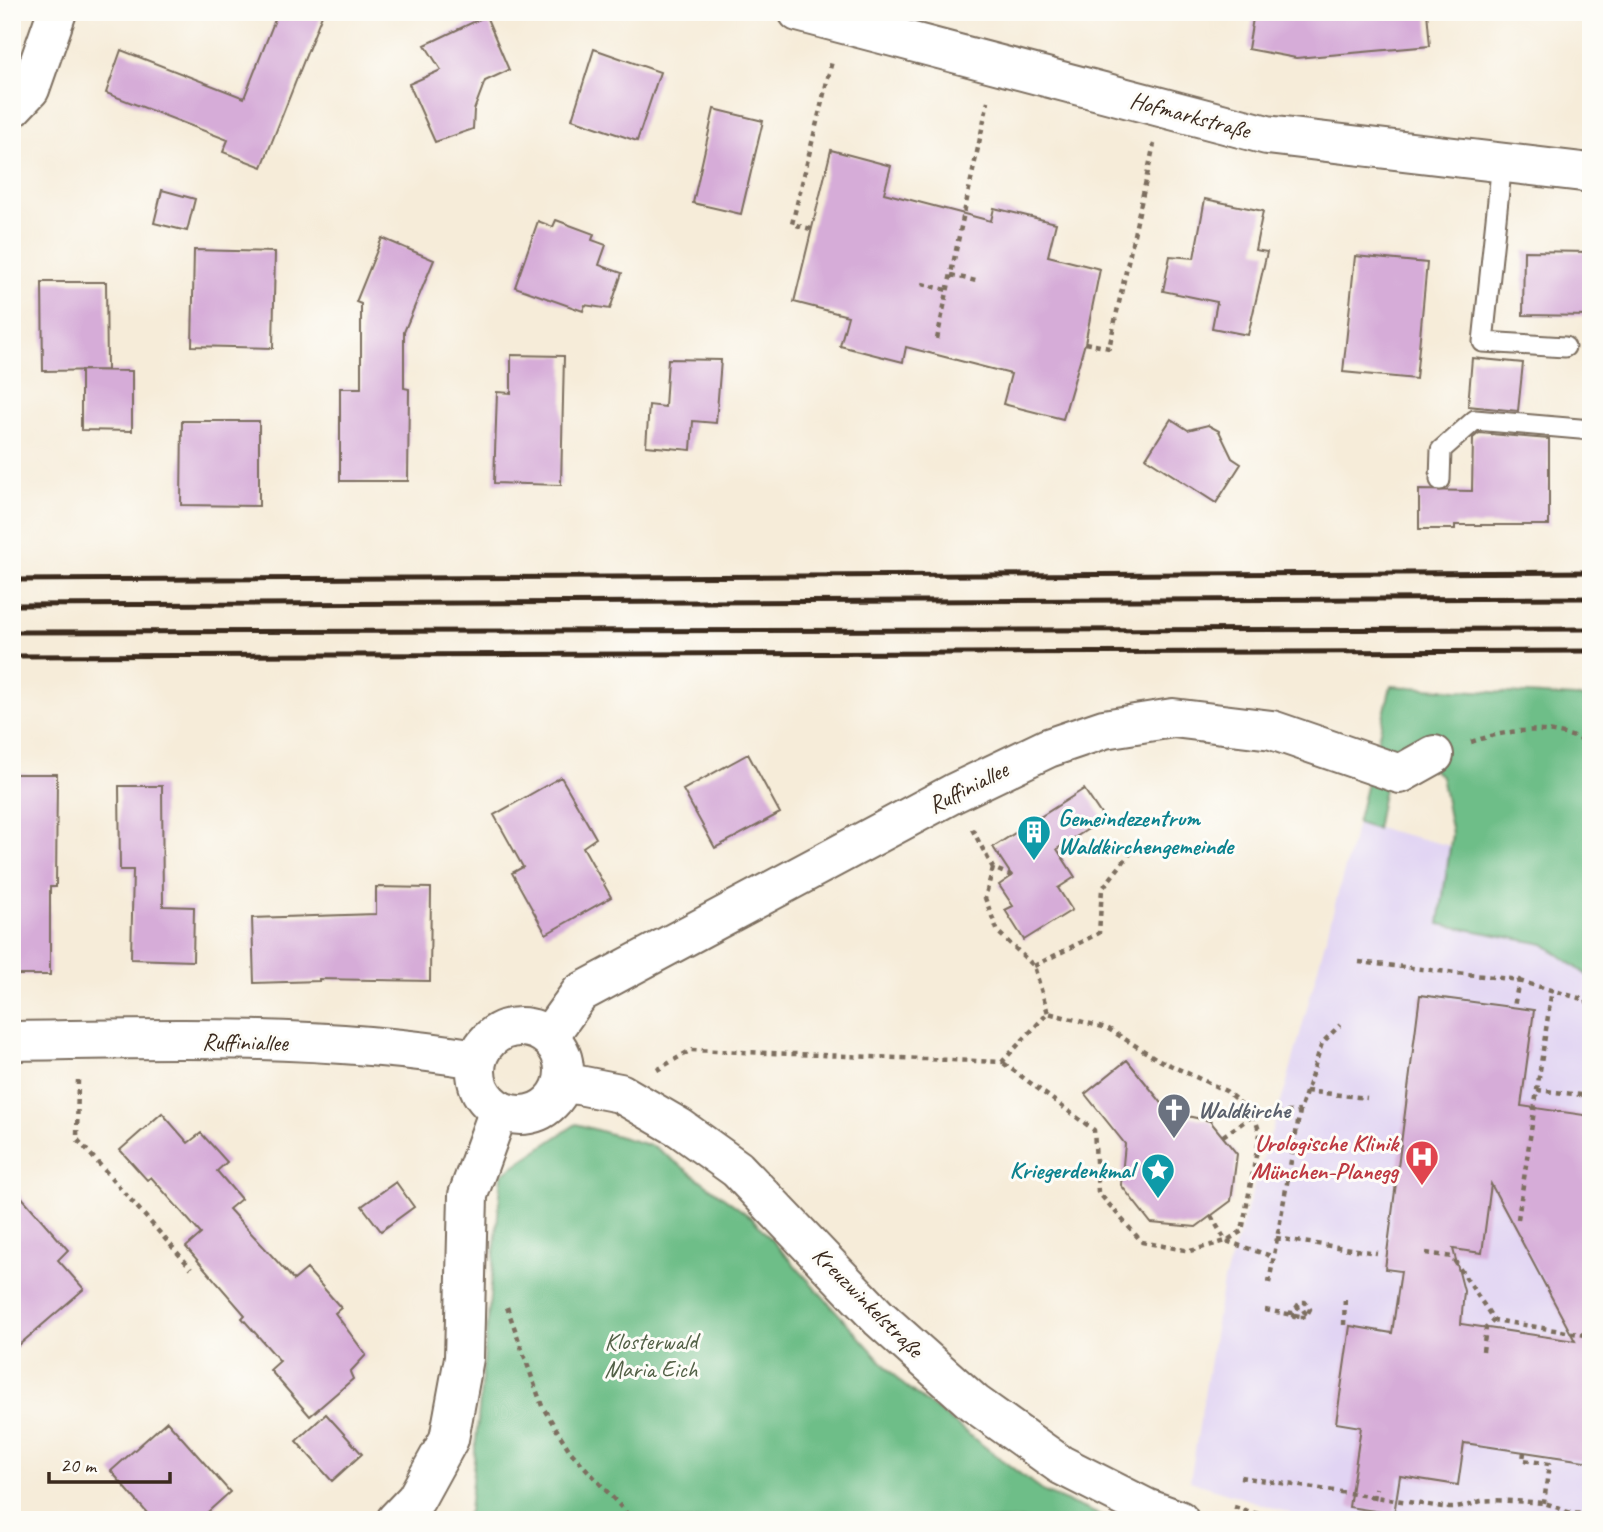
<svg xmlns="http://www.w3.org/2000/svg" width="1603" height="1532" viewBox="0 0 1603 1532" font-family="Caveat,sans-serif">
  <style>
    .built { fill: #e1d4f3 }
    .forest { fill: #6ebe88; stroke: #547453; stroke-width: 2 }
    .building { fill: #d6acd8; fill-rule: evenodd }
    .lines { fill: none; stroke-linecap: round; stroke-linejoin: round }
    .lane-casing { stroke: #7c6e5f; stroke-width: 23 }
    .street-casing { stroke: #7c6e5f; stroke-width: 42 }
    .secondary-casing { stroke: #7c6e5f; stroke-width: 42 }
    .path { stroke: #7c6e5f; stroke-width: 4.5; stroke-dasharray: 5 5; stroke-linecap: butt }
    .lane { stroke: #fff; stroke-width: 19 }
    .street { stroke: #fff; stroke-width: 38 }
    .secondary { stroke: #fff; stroke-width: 38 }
    .rail { stroke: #3b2a1e; stroke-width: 5 }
    .labels { text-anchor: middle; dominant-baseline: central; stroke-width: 6; stroke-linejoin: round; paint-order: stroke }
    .street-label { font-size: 24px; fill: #3b2a1e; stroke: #fdfcf7 }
    .culture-label { font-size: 24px; font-weight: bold; fill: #0d838f; stroke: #fdfcf7; text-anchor: start }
    .worship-label { font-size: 24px; font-weight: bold; fill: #5b616d; stroke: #fdfcf7; text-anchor: start }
    .health-label { font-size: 24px; font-weight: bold; fill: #be3a42; stroke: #fdfcf7; text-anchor: end }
    .park-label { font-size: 24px; fill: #526046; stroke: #fdfcf7 }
  </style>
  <rect width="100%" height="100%" fill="#fdfcf7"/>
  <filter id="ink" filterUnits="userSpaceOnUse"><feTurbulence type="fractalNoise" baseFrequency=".0143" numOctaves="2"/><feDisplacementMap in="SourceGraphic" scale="14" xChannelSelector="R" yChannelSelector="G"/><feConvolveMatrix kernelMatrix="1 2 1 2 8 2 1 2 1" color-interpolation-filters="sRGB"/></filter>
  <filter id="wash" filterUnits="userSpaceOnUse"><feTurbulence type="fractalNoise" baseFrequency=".00686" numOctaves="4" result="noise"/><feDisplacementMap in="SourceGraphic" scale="28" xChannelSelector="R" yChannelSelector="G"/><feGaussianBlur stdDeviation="1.57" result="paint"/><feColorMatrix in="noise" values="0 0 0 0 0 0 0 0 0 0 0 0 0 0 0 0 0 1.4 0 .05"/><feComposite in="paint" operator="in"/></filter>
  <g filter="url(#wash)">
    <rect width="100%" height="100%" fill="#f6ecd9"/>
    <!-- built -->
    <path class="built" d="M 1357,823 L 1451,846 L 1439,924 L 1544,944 L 1591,978 L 1591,1520 L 1311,1520 L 1190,1481 L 1222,1287 L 1286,1086 Z"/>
    <!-- forest -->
    <path class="forest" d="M 1391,686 L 1591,698 L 1591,978 L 1544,944 L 1439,924 L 1452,834 L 1441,776 L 1411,754 L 1384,788 L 1376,829 L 1357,823 Z
      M 576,1124 L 655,1147 L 752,1218 L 900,1382 L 1044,1492 L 1112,1520 L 460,1520 L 469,1512 L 502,1174 Z"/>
    <g id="blocks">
      <!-- building -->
      <path class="building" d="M 278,12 L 323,12 L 262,167 L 223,152 L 228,140 L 106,93 L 121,50 L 244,98 Z
        M 1254,12 L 1427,12 L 1430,46 L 1296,58 L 1248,49 Z
        M 486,16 L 509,70 L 485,81 L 474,110 L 473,129 L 435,142 L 409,84 L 441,70 L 425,45 Z
        M 594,49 L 660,72 L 637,141 L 572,119 Z
        M 714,109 L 763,121 L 741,214 L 693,203 Z
        M 831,150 L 891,166 L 884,193 L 991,221 L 994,208 L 1056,223 L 1048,256 L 1100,269 L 1085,343 L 1063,419 L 1003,404 L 1011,374 L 906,347 L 903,362 L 840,346 L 848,316 L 794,302 Z
        M 162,190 L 195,199 L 187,231 L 154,223 Z
        M 1205,199 L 1263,211 L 1255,250 L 1267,252 L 1248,335 L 1212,328 L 1217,302 L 1163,291 L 1170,256 L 1194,258 Z
        M 556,220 L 594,234 L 592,240 L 606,245 L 599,265 L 622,273 L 610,309 L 585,305 L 583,311 L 515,287 L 538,221 L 553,227 Z
        M 382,238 L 434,260 L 404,332 L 404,388 L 409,389 L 408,481 L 340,481 L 340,388 L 361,388 L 361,304 L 356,302 Z
        M 194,250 L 275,252 L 273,348 L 192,346 Z
        M 1524,251 L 1591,252 L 1591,316 L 1523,315 Z
        M 1355,256 L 1427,263 L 1416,379 L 1343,372 Z
        M 42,282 L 106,282 L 107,370 L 43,371 Z
        M 511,355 L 564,356 L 561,485 L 494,483 L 497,392 L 511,393 Z
        M 1472,358 L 1523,363 L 1518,411 L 1468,406 Z
        M 668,359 L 721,360 L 716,423 L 693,421 L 691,450 L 646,446 L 649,405 L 665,407 Z
        M 81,370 L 132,371 L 132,431 L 81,430 Z
        M 1171,419 L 1188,430 L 1208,425 L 1219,431 L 1232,458 L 1241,464 L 1216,503 L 1146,458 Z
        M 182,421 L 259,421 L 259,506 L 181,505 Z
        M 1479,433 L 1549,439 L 1549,525 L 1455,525 L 1455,529 L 1419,529 L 1419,490 L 1472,491 L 1473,438 Z
        M 748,754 L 780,813 L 715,848 L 683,790 Z
        M 12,774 L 57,774 L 56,887 L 50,887 L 50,975 L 12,975 Z
        M 561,777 L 596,838 L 583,847 L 611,897 L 546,934 L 512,873 L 523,867 L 494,815 Z
        M 119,786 L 162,786 L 163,906 L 194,907 L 193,961 L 131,959 L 133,870 L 120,870 Z
        M 1084,789 L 1104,819 L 1057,849 L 1075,877 L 1058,888 L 1072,910 L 1024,940 L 1005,910 L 1013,906 L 999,885 L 1012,876 L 993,847 Z
        M 376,887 L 431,888 L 430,981 L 319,979 L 319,981 L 254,983 L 252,918 L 376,914 Z
        M 1420,995 L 1534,1010 L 1521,1106 L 1591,1116 L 1591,1462 L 1464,1443 L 1458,1485 L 1400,1476 L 1394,1514 L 1349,1507 L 1361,1427 L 1336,1423 L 1350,1326 L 1392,1333 L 1401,1271 L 1385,1269 ZM 1491,1184 L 1575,1341 L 1461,1324 L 1464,1291 L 1453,1249 L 1482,1253 Z
        M 1127,1060 L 1169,1112 L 1210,1121 L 1237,1154 L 1231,1201 L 1196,1227 L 1151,1223 L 1121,1185 L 1125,1144 L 1085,1094 Z
        M 162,1113 L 188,1143 L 201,1133 L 227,1162 L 217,1171 L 241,1199 L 229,1209 L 294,1280 L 307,1269 L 341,1308 L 335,1313 L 366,1355 L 350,1372 L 353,1379 L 310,1416 L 270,1370 L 280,1361 L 242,1318 L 245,1315 L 186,1247 L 201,1234 L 151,1177 L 147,1180 L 120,1150 Z
        M 396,1182 L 414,1207 L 381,1231 L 362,1206 Z
        M 12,1186 L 68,1250 L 58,1260 L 84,1289 L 12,1351 Z
        M 326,1414 L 362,1454 L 332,1481 L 296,1441 Z
        M 167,1421 L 230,1492 L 199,1520 L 153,1520 L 111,1471 Z"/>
    </g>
  </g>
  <g filter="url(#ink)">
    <use href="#blocks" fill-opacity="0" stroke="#7c6e5f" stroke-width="2"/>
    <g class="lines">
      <!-- lane casing -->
      <g class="lane-casing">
        <path id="lane" d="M 1502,162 L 1483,342 L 1565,347
          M 1440,480 L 1441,450 L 1475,420 L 1591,430"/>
      </g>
      <!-- street casing -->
      <g class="street-casing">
        <path id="street" d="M 798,12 L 1267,135 L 1591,173
          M 12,108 L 30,89 L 57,12
          M 549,1036 L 580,993 L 954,793 L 1048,748 L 1104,729 L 1173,718 L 1272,730 L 1400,774 L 1434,755
          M 396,1520 L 416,1499 L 449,1439 L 464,1358 L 468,1195 L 499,1110"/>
      </g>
      <!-- secondary casing -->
      <g class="secondary-casing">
        <path id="secondary" d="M476 1071a44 44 0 1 1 88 0a44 44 0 1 1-88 0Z
          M 12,1041 C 166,1038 325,1034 477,1059
          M 563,1082 L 620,1093 L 680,1128 L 737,1169 L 879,1318 L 974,1403 L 1061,1465 L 1146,1508 L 1179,1520"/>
      </g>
      <!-- path -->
      <path class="path" d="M 811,229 L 792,224 L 832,61
        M 951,275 L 976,281
        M 922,284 L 947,290
        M 937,339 L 988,101
        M 1085,343 L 1109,348 L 1154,144
        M 1471,742 C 1513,728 1549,725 1591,743
        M 972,829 L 993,868 L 1012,876
        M 993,868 L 985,898 L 998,932 L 1034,966 L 1048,1013
        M 1359,962 L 1519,980 L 1514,1007
        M 1034,966 L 1099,933 L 1102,889 L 1136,846
        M 1519,981 L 1586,1000 L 1589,1005 L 1586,1055 L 1591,1089
        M 657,1070 L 691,1050 L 1002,1062 L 1048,1013 L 1107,1028 L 1157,1059 L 1226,1091 L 1254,1115 L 1260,1134 L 1242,1231 L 1226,1241 L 1190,1251 L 1142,1242 L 1098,1192 L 1094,1130 L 1002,1062
        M 78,1080 L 77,1139 L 191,1268
        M 1537,1090 L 1591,1096
        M 1306,1091 L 1367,1098
        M 1223,1136 L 1254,1115 L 1300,1111
        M 1211,1216 L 1226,1241 L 1274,1257
        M 1518,1219 L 1552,989
        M 1276,1238 L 1377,1253
        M 1426,1253 L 1452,1257 L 1494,1320 L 1591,1336
        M 1269,1283 L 1300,1111 L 1322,1043 L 1340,1025
        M 507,1307 L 542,1406 L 570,1451 L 633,1520
        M 1265,1310 C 1277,1312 1288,1314 1300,1316 L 1305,1313 L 1301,1306 C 1296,1307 1295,1312 1294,1317 L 1306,1317 L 1310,1309 L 1305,1302 L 1300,1302 L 1293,1313 L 1285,1312
        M 1344,1325 L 1345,1296
        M 1483,1351 L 1486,1328 L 1494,1320
        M 1524,1452 L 1523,1460 L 1549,1464 L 1544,1503
        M 1240,1477 L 1449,1508 C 1463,1508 1469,1505 1481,1501 C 1489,1499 1534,1502 1543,1503 C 1561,1506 1571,1520 1591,1510
        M 1374,1499 L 1376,1488
        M 1234,1507 L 1279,1520
        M 1448,1520 L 1449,1508"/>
      <!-- lane -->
      <use href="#lane" class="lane"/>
      <!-- street -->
      <use href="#street" class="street"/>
      <!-- secondary -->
      <use href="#secondary" class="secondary"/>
      <!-- rail -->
      <path class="rail" d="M 12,580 L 1591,572
        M 12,605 L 1591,598
        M 12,632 L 1591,629
        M 12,656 L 1591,651"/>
    </g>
  </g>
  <!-- icons -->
  <defs>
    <g id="building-pin" transform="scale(1.75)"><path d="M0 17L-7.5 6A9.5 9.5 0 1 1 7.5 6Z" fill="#0f9aa8" stroke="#fdfcf7"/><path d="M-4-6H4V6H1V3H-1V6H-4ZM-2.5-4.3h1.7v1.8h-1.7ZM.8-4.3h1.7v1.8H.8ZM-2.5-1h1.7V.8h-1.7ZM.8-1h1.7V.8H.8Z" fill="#fff"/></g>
    <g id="church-pin" transform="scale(1.75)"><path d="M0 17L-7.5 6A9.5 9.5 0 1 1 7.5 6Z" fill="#6b7280" stroke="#fdfcf7"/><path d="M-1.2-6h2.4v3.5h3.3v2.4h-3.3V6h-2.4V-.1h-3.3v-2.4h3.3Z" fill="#fff"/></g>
    <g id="hospital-pin" transform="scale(1.75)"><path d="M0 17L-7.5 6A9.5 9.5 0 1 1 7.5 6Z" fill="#e0444e" stroke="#fdfcf7"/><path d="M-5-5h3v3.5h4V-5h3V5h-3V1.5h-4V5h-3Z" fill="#fff"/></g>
    <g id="sight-pin" transform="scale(1.75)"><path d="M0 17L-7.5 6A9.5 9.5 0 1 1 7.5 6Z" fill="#0f9aa8" stroke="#fdfcf7"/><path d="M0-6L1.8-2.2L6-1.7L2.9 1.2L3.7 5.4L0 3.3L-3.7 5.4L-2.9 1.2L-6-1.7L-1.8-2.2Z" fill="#fff"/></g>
  </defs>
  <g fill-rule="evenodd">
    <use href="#building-pin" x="1034" y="832"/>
    <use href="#church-pin" x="1174" y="1110"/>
    <use href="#hospital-pin" x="1422" y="1157"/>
    <use href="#sight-pin" x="1158" y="1170"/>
  </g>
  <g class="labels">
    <!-- street labels -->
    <g class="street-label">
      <text transform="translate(1190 115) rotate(15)">Hofmarkstraße</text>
      <text transform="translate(968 787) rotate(-27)">Ruffiniallee</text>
      <text transform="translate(245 1042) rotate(1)">Ruffiniallee</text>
      <text transform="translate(868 1302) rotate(45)">Kreuzwinkelstraße</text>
    </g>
    <!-- culture labels -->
    <g class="culture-label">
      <text x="1058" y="818">Gemeindezentrum<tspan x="1058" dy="28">Waldkirchengemeinde</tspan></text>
      <text x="1134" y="1170" text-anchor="end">Kriegerdenkmal</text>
    </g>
    <!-- worship labels -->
    <g class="worship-label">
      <text x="1198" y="1110">Waldkirche</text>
    </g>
    <!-- health labels -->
    <g class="health-label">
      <text x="1398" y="1143">Urologische Klinik<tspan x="1398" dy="28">München-Planegg</tspan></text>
    </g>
    <!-- park labels -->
    <g class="park-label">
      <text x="651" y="1341">Klosterwald<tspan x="651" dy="28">Maria Eich</tspan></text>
    </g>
  </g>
  <!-- margin -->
  <rect width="1603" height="1532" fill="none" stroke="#fdfcf7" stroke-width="42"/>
  <!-- scale -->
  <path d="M49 1472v10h121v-10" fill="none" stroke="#3b2a1e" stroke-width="3.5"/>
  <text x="60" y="1472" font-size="21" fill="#3b2a1e" stroke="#fdfcf7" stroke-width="5" paint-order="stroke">20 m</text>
</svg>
